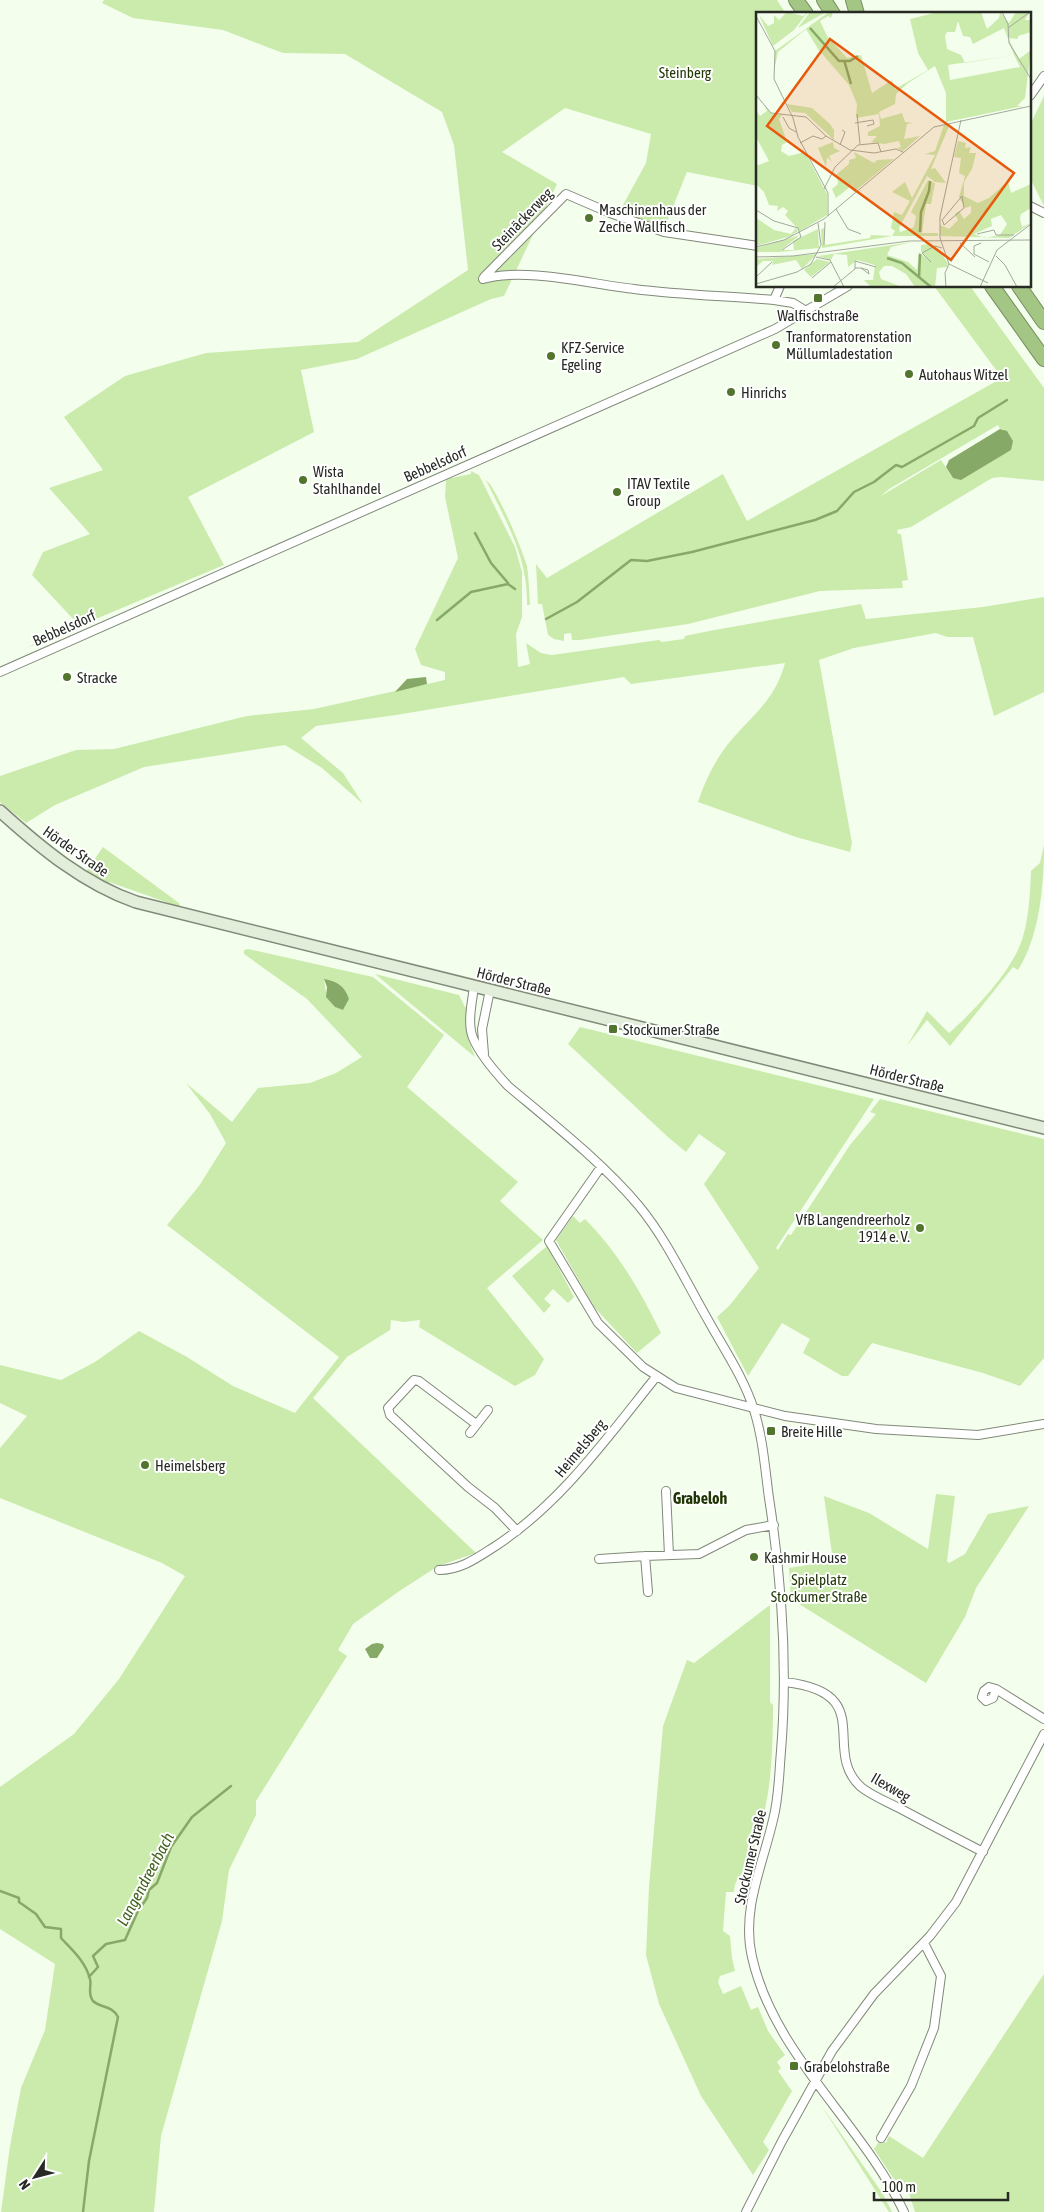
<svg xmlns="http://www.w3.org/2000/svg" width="1044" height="2212" viewBox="0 0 1044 2212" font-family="'Asap Condensed',sans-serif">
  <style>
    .green { fill: #caebac; fill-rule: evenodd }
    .water { fill: #87a967 }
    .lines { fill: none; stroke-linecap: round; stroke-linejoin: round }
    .stream { stroke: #87a967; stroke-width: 2.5 }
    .minor-casing { stroke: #81897a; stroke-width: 10 }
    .secondary-casing { stroke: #81897a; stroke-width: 14 }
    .motorway-casing { stroke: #778f62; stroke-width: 16 }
    .minor { stroke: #fff; stroke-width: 8 }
    .secondary { stroke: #e3eeda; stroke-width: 11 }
    .motorway { stroke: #a3c684; stroke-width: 14 }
    .poi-dot { fill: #52752d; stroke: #fff; stroke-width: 2 }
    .labels { text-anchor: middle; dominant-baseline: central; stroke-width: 4; stroke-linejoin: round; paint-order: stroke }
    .park-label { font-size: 15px; fill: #223807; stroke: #fff }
    .poi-label { font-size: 15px; fill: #262a23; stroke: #fff; text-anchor: start }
    .street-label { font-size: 15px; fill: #262a23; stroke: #fff }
    .neighbourhood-label { font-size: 16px; font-weight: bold; fill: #1f3602; stroke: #fff }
    .water-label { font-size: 16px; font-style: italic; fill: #41611c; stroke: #fff }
    .inset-river { fill: none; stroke: #87a967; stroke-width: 2.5 }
    .inset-road { fill: none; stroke: #a2a99c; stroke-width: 1 }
    .view { fill: #e8590c; fill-opacity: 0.15; stroke: #e8590c; stroke-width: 2.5 }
    .inset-edge { fill: none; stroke: #262a23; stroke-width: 2.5 }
  </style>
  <rect width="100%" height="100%" fill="#f4feed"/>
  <!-- green -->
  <path class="green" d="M 104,0 L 777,0 L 786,14 L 758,14 L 758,186 L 687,172 L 664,229 L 618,214 L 646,163 L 651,134 L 565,108 L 502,152 L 557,184 L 504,296 L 491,299 L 357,359 L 301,370 L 314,432 L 188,497 L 224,565 L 27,648 L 75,621 L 32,575 L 43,552 L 90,534 L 49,488 L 103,470 L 64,417 L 125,376 L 206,353 L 358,342 L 468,270 L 454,145 L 442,112 L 345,54 L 283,53 L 223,30 L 133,18 L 102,3 Z
    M 1044,96 L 1044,206 L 1032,182 L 1030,125 Z
    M 934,286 L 970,286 L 1044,388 L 1044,481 L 1001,477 L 992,478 L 911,527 L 897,530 L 898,534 L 901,534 L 908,580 L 902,581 L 903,588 L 820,591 L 688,624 L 580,640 L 572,640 L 571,633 L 564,634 L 564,641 L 554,639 L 548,635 L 542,604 L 538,604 L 536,564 L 547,578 L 723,474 L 747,521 L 1002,378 ZM 998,425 L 1000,429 L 1004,429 L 953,478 L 941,460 L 881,496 L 889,489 Z
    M 471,471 L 479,475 L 515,547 L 522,572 L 522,617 L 516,634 L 518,667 L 530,664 L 526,643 L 541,653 L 552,655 L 659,640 L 662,642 L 684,639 L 685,636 L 709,631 L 861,604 L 866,619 L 983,607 L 1044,597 L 1044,692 L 994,716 L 973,637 L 947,637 L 936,633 L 854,648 L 819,660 L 852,843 L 850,852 L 796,837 L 698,802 C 705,781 714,762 728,744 C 751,716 775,701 785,663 L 631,684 L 624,677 L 396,715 L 316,726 L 301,738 L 343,773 L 363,804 L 322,768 L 285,745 L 144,767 L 55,805 L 26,823 L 0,802 L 0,776 L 76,750 L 114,749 L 247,716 L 314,709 L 445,680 L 445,672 L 421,665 L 415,649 L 458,558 L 445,497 L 446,479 L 471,474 Z
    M 486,480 C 496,487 523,551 527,566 C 529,579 529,592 530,605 L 527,605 C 528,556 506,522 486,480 Z
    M 1044,845 C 1044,884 1040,936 1018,970 L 1013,967 L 950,1046 L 927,1020 L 907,1046 L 927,1011 L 949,1033 C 974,1011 1011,972 1022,940 C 1029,918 1030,894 1031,871 L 1040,863 Z
    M 103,847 L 179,903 L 180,907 L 109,882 L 107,885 L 85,873 Z
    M 248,949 L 373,977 L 444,1035 L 407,1087 L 518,1182 L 500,1201 L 543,1240 L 487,1288 L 544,1359 L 535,1375 L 515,1386 L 419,1327 L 420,1320 L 404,1322 L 391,1320 L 390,1330 L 347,1357 L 313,1398 L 476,1553 L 438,1566 L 398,1592 L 353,1624 L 338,1650 L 347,1656 L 256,1801 L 256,1815 L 229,1870 L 222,1921 L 161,2136 L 154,2212 L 1,2212 L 10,2146 L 21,2088 L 45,2030 L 55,1964 L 0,1929 L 0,1787 L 74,1734 L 119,1679 L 185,1576 L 162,1563 L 0,1498 L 0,1448 L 27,1416 L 0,1403 L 0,1365 L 61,1380 L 95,1362 L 139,1331 L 187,1357 L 233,1386 L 295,1413 L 339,1357 L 167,1225 L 199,1186 L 226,1143 L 210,1114 L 186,1083 L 232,1122 L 258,1088 L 310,1083 L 336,1073 L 362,1057 L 307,999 L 244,954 L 244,950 ZM 324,980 C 337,980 345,987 349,999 L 343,1010 L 335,1007 L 326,992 Z
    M 375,974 L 459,995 L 465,1007 L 468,1007 L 468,1039 L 475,1057 Z
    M 580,1027 L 874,1099 L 776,1248 L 778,1250 L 788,1234 L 791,1235 L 850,1145 L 876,1114 L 870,1112 L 880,1099 L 1044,1139 L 1044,1358 L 1020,1386 L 983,1373 L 872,1343 L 848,1376 L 842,1376 L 803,1353 L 810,1339 L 782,1323 L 748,1376 L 717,1317 L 730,1305 L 759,1268 L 704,1184 L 726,1153 L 699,1134 L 686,1152 L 669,1138 L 568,1044 Z
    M 573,1216 L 580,1223 L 585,1219 C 618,1252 641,1292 661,1333 L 637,1353 L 594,1307 L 556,1240 Z
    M 547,1246 L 574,1297 L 568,1303 L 553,1289 L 544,1299 L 551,1305 L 544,1313 L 512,1276 Z
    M 936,1494 L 955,1496 L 947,1561 L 949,1563 L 965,1554 L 988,1514 L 1029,1506 L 976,1588 L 965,1617 L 926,1683 L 791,1599 L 789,1568 L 833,1561 L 824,1496 L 869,1513 L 928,1549 Z
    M 770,1605 L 770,1702 L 773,1705 C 773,1738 772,1781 764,1813 C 760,1830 754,1850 747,1865 C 742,1876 734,1879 734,1892 L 726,1892 L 723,1931 L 730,1936 L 732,1958 L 735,1971 L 720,1976 L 718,1982 L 723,1994 L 741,1986 L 751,2010 L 758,2007 L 768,2031 L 785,2055 L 777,2062 L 781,2068 L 778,2071 L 792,2091 L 763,2142 L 769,2150 L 753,2175 L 701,2096 L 659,2004 L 646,1955 L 649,1887 L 663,1726 L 687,1660 L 694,1663 Z
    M 1044,1974 L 1044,2212 L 915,2212 L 909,2193 L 901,2190 L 874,2149 L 881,2139 L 886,2143 L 889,2136 L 923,2158 Z
    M 821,2105 L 883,2194 L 892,2212 L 889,2212 Z"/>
  <!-- water -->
  <path class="water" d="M 1000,429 L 1007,431 L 1013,441 L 1011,450 L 961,480 L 953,478 L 946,467 L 949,460 Z
    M 426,677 L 427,684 L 395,692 L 407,679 Z
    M 324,979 C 337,981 345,986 349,999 L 343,1010 L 335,1007 L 326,997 L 327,987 Z
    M 377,1643 L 383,1644 L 384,1647 L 377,1658 L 370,1658 L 365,1649 L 372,1644 Z"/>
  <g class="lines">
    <!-- stream -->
    <path class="stream" d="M 475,533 L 491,563 L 508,583
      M 546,619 L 577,602 L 631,560 L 647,561 L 692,552 L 815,520 L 837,511 L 854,492 L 874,482 L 896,465 L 902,467 L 974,426 L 978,418 L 1007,400
      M 437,620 L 471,592 L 508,584 L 515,589
      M 0,1891 L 19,1898 L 19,1902 L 36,1914 L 45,1927 L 61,1929 L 61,1938 C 73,1951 85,1961 90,1979 C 92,1986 87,1993 93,2001 C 100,2008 112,2005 118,2017 L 89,2161 L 83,2212
      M 89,1977 L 98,1967 L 93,1956 L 106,1944 L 125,1940 L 138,1911 L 147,1898 L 149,1890 L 157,1883 L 171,1847 L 192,1817 L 231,1786"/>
    <!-- minor casing -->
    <g class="minor-casing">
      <path id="minor" d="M 1030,96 L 1044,76
        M 1030,206 L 1044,213
        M 484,277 L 566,194 L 610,213 L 664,232 L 758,246
        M 483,279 C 524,267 590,284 634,289 C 680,295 728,296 774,300 L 793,303 L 806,311
        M 774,300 L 780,286
        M 0,672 L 775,329 L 848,286
        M 474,987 C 472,1002 467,1023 473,1038 C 480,1055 495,1072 508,1086 C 551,1122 603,1163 639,1206 C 667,1240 686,1282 708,1320 C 724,1349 744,1378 754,1410 C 763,1438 765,1469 769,1498 C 782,1582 788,1666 781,1751 C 779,1774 779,1798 773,1820 C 763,1864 741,1910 752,1957 C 774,2055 862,2123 904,2212
        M 484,1054 L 482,1029 L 490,990
        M 601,1167 L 549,1241 L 598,1323 L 643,1367 L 676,1388 L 785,1416 L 876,1429 L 978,1435 L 1044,1424
        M 476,1424 L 419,1381 L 414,1380 L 388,1408 L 390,1415 L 468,1487 L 495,1508 L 517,1531
        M 470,1433 L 488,1410
        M 666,1491 L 669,1555
        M 599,1559 L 645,1556
        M 439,1570 C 459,1570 474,1560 491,1549 C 559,1506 606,1439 656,1377
        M 648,1592 L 645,1556 L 699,1554 L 746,1530 L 774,1525
        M 785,1682 C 879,1693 820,1750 861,1787 C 872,1796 888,1802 901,1809 C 929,1824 956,1838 983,1852
        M 996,1689 L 993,1698 L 986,1701 L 982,1697 L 984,1691 L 989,1687 L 996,1689 L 1044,1719
        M 881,2138 L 911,2086 L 934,2028 L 941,1976 L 924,1943
        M 746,2212 L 782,2141 L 832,2051 L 874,1994 L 930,1936 L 956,1902 L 1044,1734"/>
    </g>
    <!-- secondary casing -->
    <g class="secondary-casing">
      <path id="secondary" d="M 0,811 C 41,848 84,884 136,902 L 1044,1128"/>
    </g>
    <!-- motorway casing -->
    <g class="motorway-casing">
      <path id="motorway" d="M 796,0 L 806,14
        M 824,0 L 833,14
        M 853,0 L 857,14
        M 992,286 L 1044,359
        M 1019,286 L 1044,322"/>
    </g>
    <!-- minor -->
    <use href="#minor" class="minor"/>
    <!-- secondary -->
    <use href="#secondary" class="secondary"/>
    <!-- motorway -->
    <use href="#motorway" class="motorway"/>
  </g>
  <!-- markers -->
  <g class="poi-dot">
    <circle cx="589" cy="218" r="5"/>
    <rect x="813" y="293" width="10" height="10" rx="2.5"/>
    <circle cx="776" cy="345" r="5"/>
    <circle cx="551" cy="356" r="5"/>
    <circle cx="909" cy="374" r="5"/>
    <circle cx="731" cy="392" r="5"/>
    <circle cx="303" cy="480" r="5"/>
    <circle cx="617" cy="492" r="5"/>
    <circle cx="67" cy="677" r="5"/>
    <rect x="608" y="1024" width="10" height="10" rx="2.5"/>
    <circle cx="920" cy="1228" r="5"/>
    <rect x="766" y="1426" width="10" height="10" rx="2.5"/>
    <circle cx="145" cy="1465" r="5"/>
    <circle cx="754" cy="1557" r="5"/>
    <rect x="789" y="2061" width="10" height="10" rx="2.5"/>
  </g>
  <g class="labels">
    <!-- park labels -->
    <g class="park-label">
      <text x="685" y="72">Steinberg</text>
      <text x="819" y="1579">Spielplatz<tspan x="819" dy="17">Stockumer Straße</tspan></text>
    </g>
    <!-- poi labels -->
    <g class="poi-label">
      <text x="599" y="209">Maschinenhaus der<tspan x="599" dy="17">Zeche Wallfisch</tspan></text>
      <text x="818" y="315" text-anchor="middle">Walfischstraße</text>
      <text x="786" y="336">Tranformatorenstation<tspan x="786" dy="17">Müllumladestation</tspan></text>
      <text x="561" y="347">KFZ-Service<tspan x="561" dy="17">Egeling</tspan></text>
      <text x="919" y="374">Autohaus Witzel</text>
      <text x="741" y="392">Hinrichs</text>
      <text x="313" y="471">Wista<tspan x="313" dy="17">Stahlhandel</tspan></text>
      <text x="627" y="483">ITAV Textile<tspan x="627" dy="17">Group</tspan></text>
      <text x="77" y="677">Stracke</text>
      <text x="623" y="1029">Stockumer Straße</text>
      <text x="910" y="1219" text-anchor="end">VfB Langendreerholz<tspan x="910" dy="17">1914 e. V.</tspan></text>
      <text x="781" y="1431">Breite Hille</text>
      <text x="155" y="1465">Heimelsberg</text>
      <text x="764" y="1557">Kashmir House</text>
      <text x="804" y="2066">Grabelohstraße</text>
    </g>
    <!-- street labels -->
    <g class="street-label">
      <text transform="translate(522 219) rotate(-46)">Steinäckerweg</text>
      <text transform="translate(435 464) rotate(-24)">Bebbelsdorf</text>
      <text transform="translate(64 628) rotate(-24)">Bebbelsdorf</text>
      <text transform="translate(76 851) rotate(35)">Hörder Straße</text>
      <text transform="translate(514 981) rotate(14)">Hörder Straße</text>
      <text transform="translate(907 1078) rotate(14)">Hörder Straße</text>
      <text transform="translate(580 1448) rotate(-50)">Heimelsberg</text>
      <text transform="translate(891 1787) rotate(30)">Ilexweg</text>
      <text transform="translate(750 1857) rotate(-77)">Stockumer Straße</text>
    </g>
    <!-- neighbourhood labels -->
    <g class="neighbourhood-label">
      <text x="700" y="1498">Grabeloh</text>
    </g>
    <!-- water labels -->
    <g class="water-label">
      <text transform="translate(145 1879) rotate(-62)">Langendreerbach</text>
    </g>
  </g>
  <!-- overview -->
  <g transform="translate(756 12)">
    <rect width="275" height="275" fill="#f4feed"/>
    <path d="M 31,0 L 47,4 L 52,0 L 38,18 L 17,34 L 3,3 L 12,14 L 18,11 L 18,3 L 23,8 ZM 54,0 L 70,0 L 42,16 L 44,13 ZM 73,0 L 77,0 L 75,6 L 72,4 L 64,9 L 71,24 L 91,46 L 105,43 L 116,81 L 136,68 L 139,77 L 172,58 L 162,41 L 154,7 L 182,0 L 225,0 L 231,17 L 243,6 L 244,0 L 253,11 L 260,0 L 274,0 L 269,8 L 275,8 L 275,20 L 262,24 L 262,27 L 252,26 L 263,47 L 275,38 L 269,86 L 261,94 L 267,94 L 190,110 L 190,81 L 179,54 L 152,71 L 140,82 L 139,92 L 123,100 L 125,107 L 146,101 L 149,110 L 157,111 L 151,112 L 148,127 L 164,124 L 147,139 L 141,136 L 145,135 L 143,129 L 128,132 L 115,130 L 121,124 L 112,124 L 112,120 L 124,114 L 123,102 L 100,106 L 101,92 L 93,73 L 62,37 L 50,17 L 22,40 L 18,59 L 19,39 ZM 202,9 L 207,24 L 214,25 L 217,32 L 248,16 L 258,43 L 209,51 L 205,43 L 191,37 L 189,24 L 191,20 L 199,20 ZM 258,43 L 264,55 L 194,68 L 192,53 ZM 31,92 L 56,96 L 74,112 L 78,118 L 78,128 L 49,101 L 36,100 ZM 8,93 L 16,102 L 26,103 L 23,107 L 31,130 L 26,133 L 25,139 L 33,144 L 49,140 L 71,182 L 71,203 L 44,219 L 29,203 L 32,199 L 27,195 L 21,199 L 22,194 L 13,193 L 8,180 L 0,172 L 0,154 L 13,149 L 0,125 L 0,98 L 4,104 L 11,99 ZM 194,112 L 175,157 L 179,156 L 190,171 L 179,170 L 171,164 L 143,216 L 144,220 L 158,215 L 160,204 L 155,200 L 172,168 L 179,171 L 175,192 L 170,192 L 166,221 L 182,221 L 182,224 L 136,224 L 66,236 L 65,217 L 69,216 L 68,233 L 114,226 L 115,223 L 136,224 L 139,219 L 135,216 L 138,200 L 146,203 L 154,189 L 136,180 L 149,170 L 156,186 L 179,143 L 169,142 L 179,139 L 188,113 ZM 203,124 L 202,129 L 210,131 L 209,136 L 215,135 L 213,141 L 220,141 L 216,157 L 208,170 L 208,184 L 222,191 L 233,186 L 252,169 L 255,181 L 275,172 L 275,196 L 265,202 L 264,207 L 266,215 L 275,211 L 253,226 L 184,224 L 184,213 L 193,217 L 202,208 L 199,202 L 203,199 L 208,207 L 215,201 L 215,194 L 209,196 L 203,185 L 209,164 L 203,161 L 205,146 L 198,145 ZM 245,203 L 251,212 L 244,223 L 228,226 L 218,222 L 236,214 L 235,207 ZM 77,130 L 78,136 L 84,139 L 73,144 L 76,150 L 71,145 L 70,155 L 62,136 ZM 98,140 L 118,151 L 121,148 L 138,147 L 98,180 L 94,175 L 80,186 L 76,177 L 82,172 L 81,162 L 93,152 L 93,148 L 100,146 ZM 0,206 L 18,218 L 35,222 L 40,216 L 42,219 L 35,224 L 0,234 ZM 62,217 L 63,236 L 23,240 L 0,240 L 0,236 L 44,223 L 25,238 L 38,238 L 37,229 ZM 156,230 L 135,235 L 131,243 L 152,250 L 161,258 L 163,240 L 175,250 L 165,239 L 165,233 L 174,232 L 181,236 L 192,251 L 191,255 L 181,256 L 179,275 L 159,275 L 150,262 L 136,254 L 128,254 L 123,260 L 125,267 L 146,275 L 115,275 L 108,268 L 117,268 L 119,253 L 101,248 L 92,255 L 91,243 L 78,242 L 75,248 L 62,244 ZM 61,242 L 46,257 L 40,248 L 16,253 L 17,249 L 7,249 L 0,255 L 0,247 ZM 61,247 L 74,250 L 55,265 L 48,258 Z" fill="#caebac" fill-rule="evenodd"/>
    <path class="inset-river" d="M 54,16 L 83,49 L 94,49 L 102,44M 88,48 L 95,72M 164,220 L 165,200 L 173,179 L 174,169M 131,246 L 146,251 L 175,275M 163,266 L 164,242"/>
    <path class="inset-road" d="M 246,0 L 252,12 L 253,31 L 275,67M 0,4 L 19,39 L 18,67 L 37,106 L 42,125 L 72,181 L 72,204M 252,16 L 274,0M 0,83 L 15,101 L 50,105 L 70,124 L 94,138 L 118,141 L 140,137 L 147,140M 101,102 L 104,132M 27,105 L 33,116 L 40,120M 205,108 L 184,205 L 184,226 L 193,252 L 232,271M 99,111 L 117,108 L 118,112 L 111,114M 44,131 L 57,124 L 66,127 L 70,124M 84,133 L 89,120 L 86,118M 68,177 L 79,155 L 102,133 L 122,131 L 125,140M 80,197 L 92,217 L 105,222M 0,198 L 18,209 L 42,216 L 45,225 L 26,238M 186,207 L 188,213 L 208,196 L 206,184M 187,207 L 206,184M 221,222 L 238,218 L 240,223 L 258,223M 204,231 L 219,245M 225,231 L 218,234 L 218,242 L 233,250M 68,233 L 69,210M 0,235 L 28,228 L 68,207 L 178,115 L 275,94M 240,244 L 249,253 L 261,275M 0,245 L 37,244 L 153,229 L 275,228M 60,245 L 74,248 L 88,275M 175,250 L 166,241 L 179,234 L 186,236M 99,256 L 105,256 L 113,262 L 112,258 L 105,256M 0,265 L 16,250M 56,266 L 75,250M 0,272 L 41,260 L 55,252 L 65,233 L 62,211M 77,275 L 99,257 L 99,249 L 120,255M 190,275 L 189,261 L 193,252M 224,275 L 241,238 L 275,212"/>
    <path class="view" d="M 74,27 L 258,161 L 195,248 L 11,114 Z"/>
    <rect width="275" height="275" class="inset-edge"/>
  </g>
  <!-- north arrow -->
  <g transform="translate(35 2177) rotate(234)" stroke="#ffffff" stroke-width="4" paint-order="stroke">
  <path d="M0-4L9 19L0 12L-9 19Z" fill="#262a23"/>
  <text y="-8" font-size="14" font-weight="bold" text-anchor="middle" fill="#262a23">N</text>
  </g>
  <!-- scale -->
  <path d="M874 2192v8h134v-8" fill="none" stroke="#262a23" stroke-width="2.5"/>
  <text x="882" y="2192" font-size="15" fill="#262a23" stroke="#ffffff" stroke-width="4" paint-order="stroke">100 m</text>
</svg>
